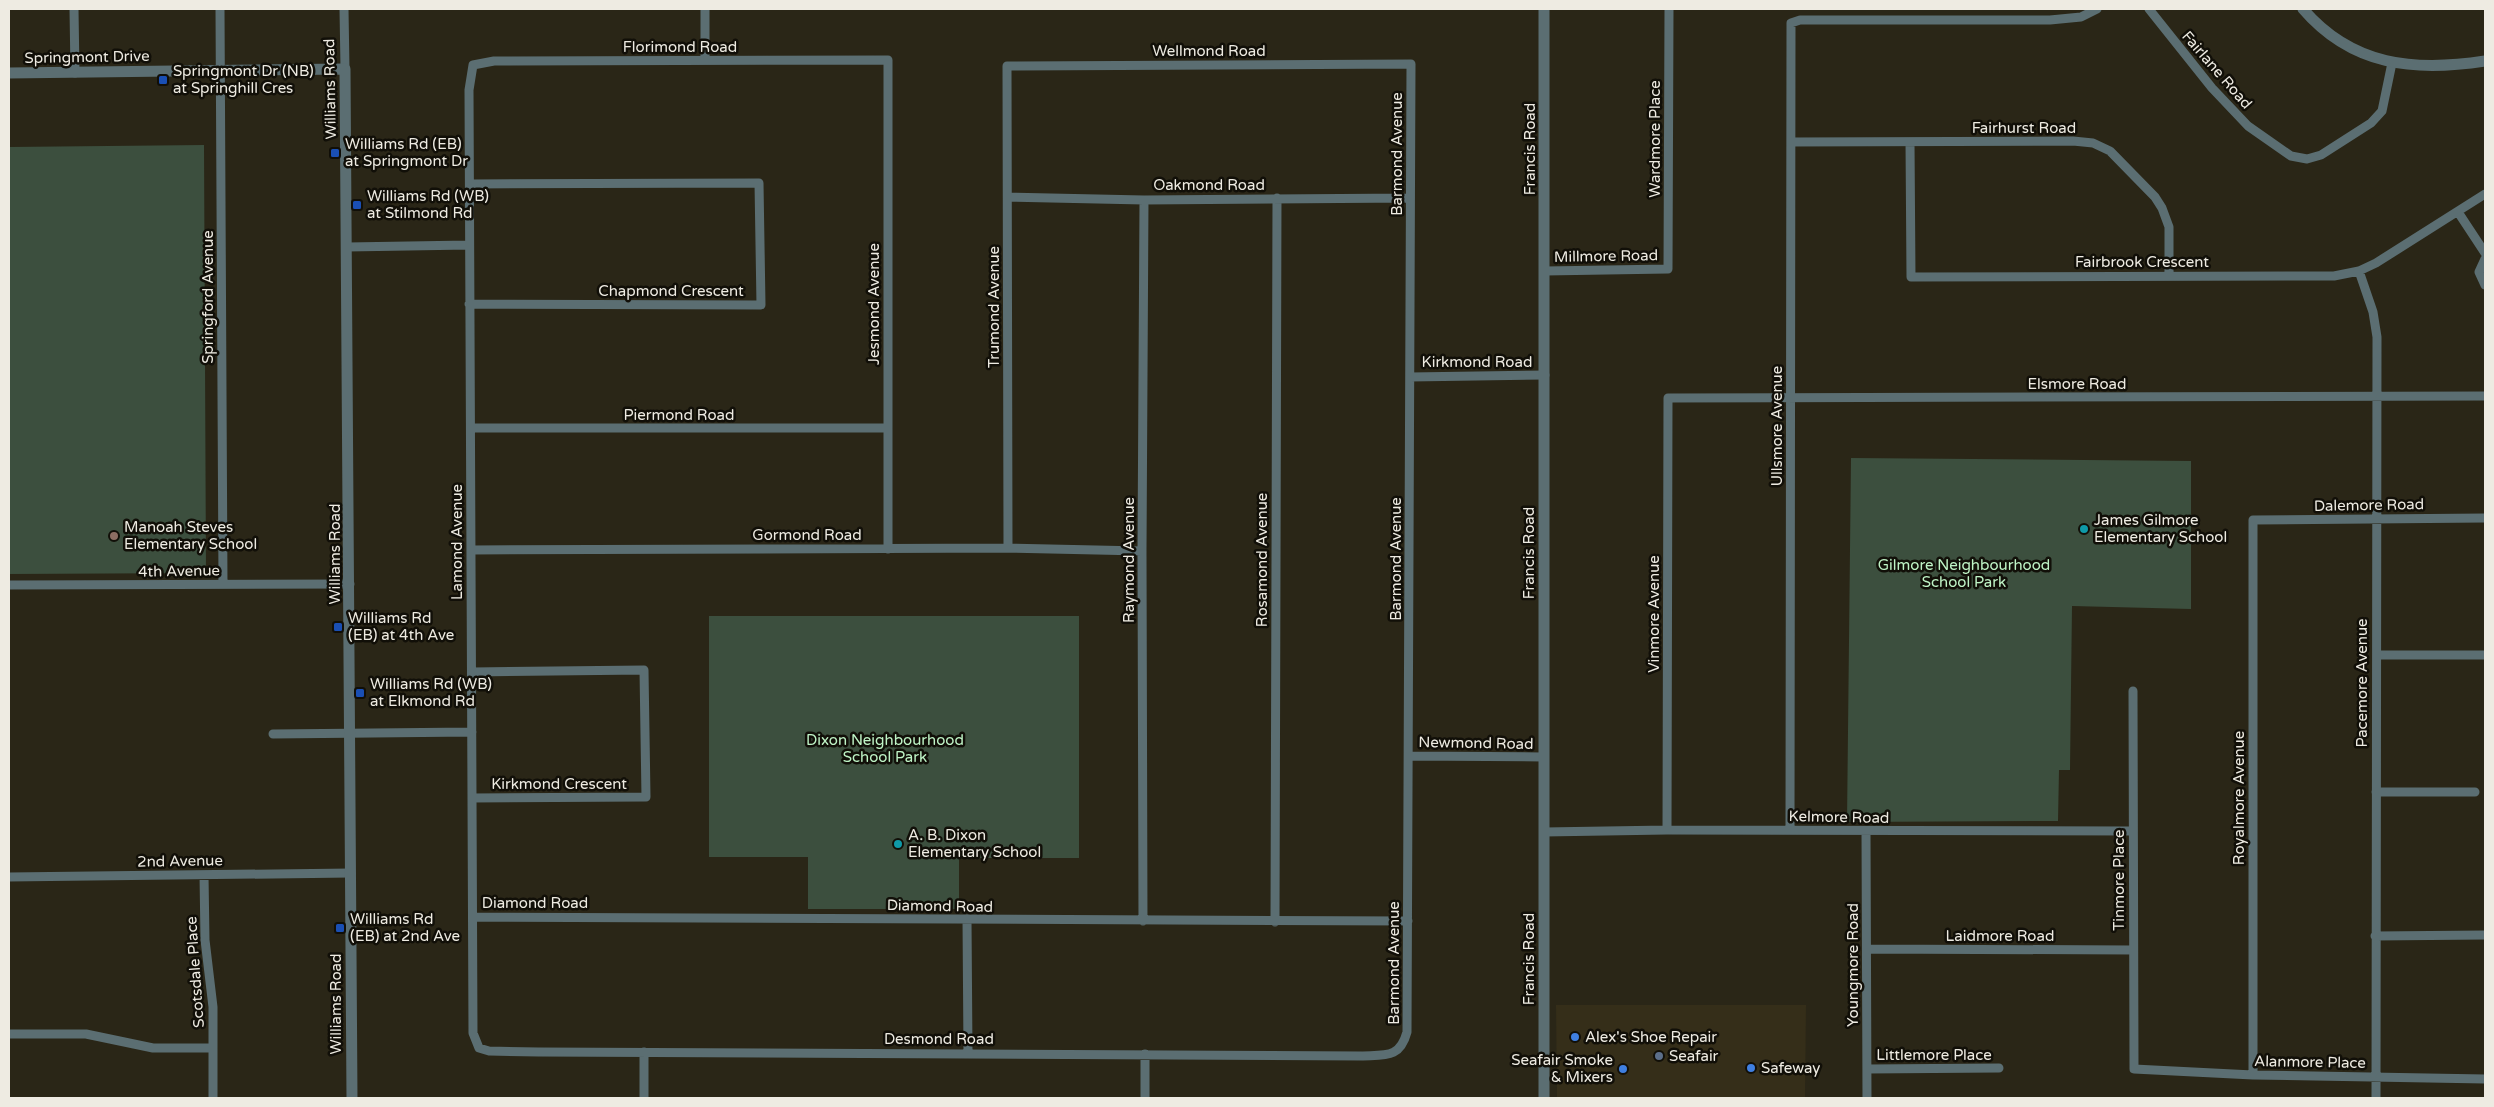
<svg xmlns="http://www.w3.org/2000/svg" width="2494" height="1107" viewBox="0 0 2494 1107" font-family="'Varela Round',sans-serif">
  <style>
    .built { fill: #352e19 }
    .green { fill: #3c4f3e }
    .lines { fill: none; stroke-linecap: round; stroke-linejoin: round }
    .minor { stroke: #5b6e72; stroke-width: 9 }
    .tertiary { stroke: #5b6e72; stroke-width: 11 }
    .transit-dot { fill: #1a4fb4; stroke: #110f08; stroke-width: 2 }
    .culture-dot { fill: #0f9aa8; stroke: #110f08; stroke-width: 2 }
    .education-dot { fill: #8d6e63; stroke: #110f08; stroke-width: 2 }
    .shop-dot { fill: #3f7fe0; stroke: #110f08; stroke-width: 2 }
    .service-dot { fill: #5c6f8a; stroke: #110f08; stroke-width: 2 }
    .labels { text-anchor: middle; dominant-baseline: central; stroke-width: 5; stroke-linejoin: round; paint-order: stroke }
    .street-label { font-size: 15px; fill: #eeebe2; stroke: #110f08 }
    .poi-label { font-size: 15px; fill: #eeebe2; stroke: #110f08; text-anchor: start }
    .park-label { font-size: 15px; fill: #bff4c6; stroke: #110f08 }
  </style>
  <rect width="100%" height="100%" fill="#2a2617"/>
  <!-- built -->
  <path class="built" d="M 1556,1005 L 1806,1005 L 1805,1098 L 1557,1098 Z"/>
  <!-- green -->
  <path class="green" d="M 204,145 L 206,573 L 9,574 L 9,147 Z
    M 1851,458 L 2191,461 L 2191,609 L 2072,606 L 2070,770 L 2059,770 L 2058,821 L 1847,822 Z
    M 709,616 L 1079,616 L 1079,858 L 959,858 L 959,909 L 808,909 L 808,857 L 709,857 Z"/>
  <g class="lines">
    <!-- minor -->
    <path class="minor" d="M 74,9 L 75,73
      M 220,9 L 223,584
      M 344,9 L 345,69
      M 705,9 L 705,60
      M 2149,9 L 2212,88 L 2248,126 L 2291,156 L 2307,159 L 2321,155 L 2371,123 L 2382,111 L 2392,63
      M 1791,142 L 2073,141 L 2093,143 L 2110,151 L 2155,197 L 2162,208 L 2169,227 L 2169,276
      M 1910,142 L 1911,277 L 2334,276 L 2359,271 L 2376,263 L 2485,194
      M 1008,197 L 1144,200 L 1410,198
      M 2458,212 L 2485,253
      M 347,247 L 469,245
      M 2485,259 L 2479,272 L 2485,285
      M 1545,271 L 1668,269 L 1669,9
      M 2359,271 L 2373,312 L 2377,337 L 2376,1098
      M 469,304 L 761,305 L 759,183 L 470,184
      M 1410,377 L 1545,375
      M 471,428 L 888,428
      M 888,549 L 888,60 L 494,61 L 473,65 L 469,90 L 473,1033 L 479,1048 L 489,1051 L 539,1052 L 1363,1056 C 1386,1055 1400,1058 1407,1032 L 1411,64 L 1007,66 L 1008,548
      M 472,550 L 1008,548 L 1142,551
      M 9,585 L 350,584
      M 2377,655 L 2485,655
      M 472,672 L 644,670 L 646,797 L 472,798
      M 2133,691 L 2134,1069 L 2253,1075 L 2485,1079
      M 273,734 L 472,732
      M 1409,756 L 1543,757
      M 2376,792 L 2475,792
      M 1667,830 L 1668,398 L 2485,396
      M 1790,830 L 1791,23 L 1800,20 L 2050,20 L 2081,17 L 2097,9
      M 1866,831 L 1867,1098
      M 1544,832 L 1667,830 L 2133,831
      M 204,875 L 205,940 L 213,1007 L 213,1098
      M 9,877 L 351,873
      M 473,917 L 1408,921
      M 967,919 L 968,1053
      M 1143,921 L 1142,551 L 1144,200
      M 1275,922 L 1277,198
      M 2375,936 L 2485,935
      M 1867,949 L 2133,950
      M 9,1034 L 86,1034 L 153,1048 L 213,1048
      M 1145,1054 L 1145,1098
      M 1868,1069 L 1999,1068
      M 2253,1075 L 2253,520 L 2485,518
      M 644,1098 L 644,1052"/>
    <!-- tertiary -->
    <path class="tertiary" d="M 2303,9 C 2352,66 2414,72 2485,61
      M 9,73 L 345,69 L 352,1098
      M 1544,1098 L 1544,9"/>
  </g>
  <!-- markers -->
  <g class="transit-dot">
    <rect x="158" y="75" width="10" height="10" rx="2.5"/>
    <rect x="330" y="148" width="10" height="10" rx="2.5"/>
    <rect x="352" y="200" width="10" height="10" rx="2.5"/>
    <rect x="333" y="622" width="10" height="10" rx="2.5"/>
    <rect x="355" y="688" width="10" height="10" rx="2.5"/>
    <rect x="335" y="923" width="10" height="10" rx="2.5"/>
  </g>
  <g class="culture-dot">
    <circle cx="2084" cy="529" r="5"/>
    <circle cx="898" cy="844" r="5"/>
  </g>
  <circle class="education-dot" cx="114" cy="536" r="5"/>
  <g class="shop-dot">
    <circle cx="1575" cy="1037" r="5"/>
    <circle cx="1751" cy="1068" r="5"/>
    <circle cx="1623" cy="1069" r="5"/>
  </g>
  <circle class="service-dot" cx="1659" cy="1056" r="5"/>
  <g class="labels">
    <!-- street labels -->
    <g class="street-label">
      <text x="680" y="47">Florimond Road</text>
      <text x="1209" y="51">Wellmond Road</text>
      <text transform="translate(87 57) rotate(-1)">Springmont Drive</text>
      <text transform="translate(2217 70) rotate(49)">Fairlane Road</text>
      <text transform="translate(330 89) rotate(-91)">Williams Road</text>
      <text x="2024" y="128">Fairhurst Road</text>
      <text transform="translate(1655 139) rotate(-90)">Wardmore Place</text>
      <text transform="translate(1530 149) rotate(-90)">Francis Road</text>
      <text transform="translate(1397 154) rotate(-90)">Barmond Avenue</text>
      <text x="1209" y="185">Oakmond Road</text>
      <text transform="translate(1606 256) rotate(-1)">Millmore Road</text>
      <text x="2142" y="262">Fairbrook Crescent</text>
      <text x="671" y="291">Chapmond Crescent</text>
      <text transform="translate(208 297) rotate(-90)">Springford Avenue</text>
      <text transform="translate(874 304) rotate(-90)">Jesmond Avenue</text>
      <text transform="translate(994 307) rotate(-90)">Trumond Avenue</text>
      <text x="1477" y="362">Kirkmond Road</text>
      <text x="2077" y="384">Elsmore Road</text>
      <text x="679" y="415">Piermond Road</text>
      <text transform="translate(1777 426) rotate(-90)">Ullsmore Avenue</text>
      <text transform="translate(2369 505) rotate(-1)">Dalemore Road</text>
      <text x="807" y="535">Gormond Road</text>
      <text transform="translate(457 542) rotate(-90)">Lamond Avenue</text>
      <text transform="translate(1529 553) rotate(-90)">Francis Road</text>
      <text transform="translate(335 554) rotate(-90)">Williams Road</text>
      <text transform="translate(1396 559) rotate(-90)">Barmond Avenue</text>
      <text transform="translate(1129 560) rotate(-90)">Raymond Avenue</text>
      <text transform="translate(1262 560) rotate(-90)">Rosamond Avenue</text>
      <text transform="translate(179 571) rotate(-1)">4th Avenue</text>
      <text transform="translate(1654 614) rotate(-90)">Vinmore Avenue</text>
      <text transform="translate(2362 683) rotate(-90)">Pacemore Avenue</text>
      <text transform="translate(1476 743) rotate(1)">Newmond Road</text>
      <text x="559" y="784">Kirkmond Crescent</text>
      <text transform="translate(2239 798) rotate(-90)">Royalmore Avenue</text>
      <text transform="translate(1839 817) rotate(1)">Kelmore Road</text>
      <text transform="translate(180 861) rotate(-1)">2nd Avenue</text>
      <text transform="translate(2119 880) rotate(-90)">Tinmore Place</text>
      <text x="535" y="903">Diamond Road</text>
      <text transform="translate(940 906) rotate(1)">Diamond Road</text>
      <text x="2000" y="936">Laidmore Road</text>
      <text transform="translate(1529 959) rotate(-90)">Francis Road</text>
      <text transform="translate(1394 963) rotate(-90)">Barmond Avenue</text>
      <text transform="translate(1853 965) rotate(-90)">Youngmore Road</text>
      <text transform="translate(195 972) rotate(-94)">Scotsdale Place</text>
      <text transform="translate(336 1004) rotate(-90)">Williams Road</text>
      <text x="939" y="1039">Desmond Road</text>
      <text x="1934" y="1055">Littlemore Place</text>
      <text transform="translate(2310 1062) rotate(1)">Alanmore Place</text>
    </g>
    <!-- poi labels -->
    <g class="poi-label">
      <text x="173" y="71">Springmont Dr (NB)<tspan x="173" dy="17">at Springhill Cres</tspan></text>
      <text x="345" y="144">Williams Rd (EB)<tspan x="345" dy="17">at Springmont Dr</tspan></text>
      <text x="367" y="196">Williams Rd (WB)<tspan x="367" dy="17">at Stilmond Rd</tspan></text>
      <text x="2094" y="520">James Gilmore<tspan x="2094" dy="17">Elementary School</tspan></text>
      <text x="124" y="527">Manoah Steves<tspan x="124" dy="17">Elementary School</tspan></text>
      <text x="348" y="618">Williams Rd<tspan x="348" dy="17">(EB) at 4th Ave</tspan></text>
      <text x="370" y="684">Williams Rd (WB)<tspan x="370" dy="17">at Elkmond Rd</tspan></text>
      <text x="908" y="835">A. B. Dixon<tspan x="908" dy="17">Elementary School</tspan></text>
      <text x="350" y="919">Williams Rd<tspan x="350" dy="17">(EB) at 2nd Ave</tspan></text>
      <text x="1585" y="1037">Alex's Shoe Repair</text>
      <text x="1669" y="1056">Seafair</text>
      <text x="1613" y="1060" text-anchor="end">Seafair Smoke<tspan x="1613" dy="17">&amp; Mixers</tspan></text>
      <text x="1761" y="1068">Safeway</text>
    </g>
    <!-- park labels -->
    <g class="park-label">
      <text x="1964" y="565">Gilmore Neighbourhood<tspan x="1964" dy="17">School Park</tspan></text>
      <text x="885" y="740">Dixon Neighbourhood<tspan x="885" dy="17">School Park</tspan></text>
    </g>
  </g>
  <!-- border -->
  <rect width="2494" height="1107" fill="none" stroke="#eeebe2" stroke-width="20"/>
</svg>
